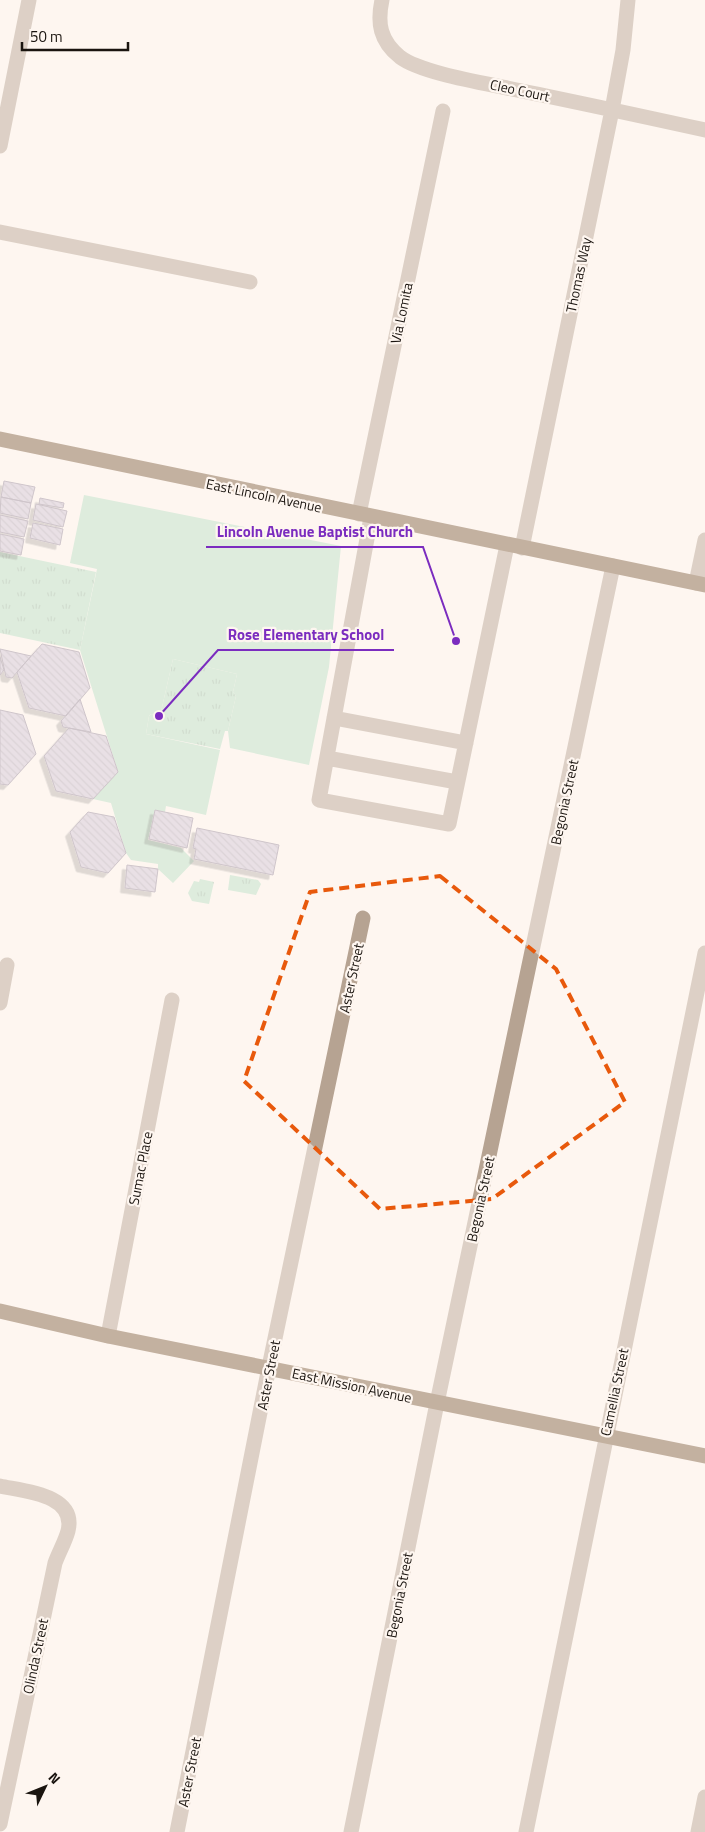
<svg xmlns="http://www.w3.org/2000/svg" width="705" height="1832" viewBox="0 0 705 1832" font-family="'Titillium Web',sans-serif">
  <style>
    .park { fill: url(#park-tufts) }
    .garden { fill: #b8e0c5 }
    .building { fill: url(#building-back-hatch); stroke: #978b9d; filter: url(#shadow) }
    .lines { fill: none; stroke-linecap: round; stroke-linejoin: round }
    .minor { stroke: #b6a392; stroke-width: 15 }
    .major { stroke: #7d5d3e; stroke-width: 15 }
    .marked { fill: none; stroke: #e8590c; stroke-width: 4; stroke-dasharray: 10 6; stroke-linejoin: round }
    .labels { text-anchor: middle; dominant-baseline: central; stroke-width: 4.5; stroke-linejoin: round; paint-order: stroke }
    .street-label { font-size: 14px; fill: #1a140f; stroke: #fef6f0 }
    .leader { fill: none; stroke: #7b2cbf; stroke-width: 2 }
    .callout-dot { fill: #7b2cbf; stroke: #fef6f0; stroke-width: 2 }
    .callout-label { font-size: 15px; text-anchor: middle; font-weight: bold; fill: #7b2cbf; stroke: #fef6f0; stroke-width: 4.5; stroke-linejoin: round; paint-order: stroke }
  </style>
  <defs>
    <pattern id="park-tufts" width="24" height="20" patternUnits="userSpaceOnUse" patternTransform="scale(1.25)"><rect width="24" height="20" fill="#b8e0c5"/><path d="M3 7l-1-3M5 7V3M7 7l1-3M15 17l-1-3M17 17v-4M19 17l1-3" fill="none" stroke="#9ebfa8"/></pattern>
    <pattern id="building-back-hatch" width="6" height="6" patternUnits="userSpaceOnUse" patternTransform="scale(1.25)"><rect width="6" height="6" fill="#d1c6d8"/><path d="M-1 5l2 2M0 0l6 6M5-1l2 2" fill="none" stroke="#b3a9b8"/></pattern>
    <filter id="shadow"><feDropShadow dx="-4.5" dy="4.5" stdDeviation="0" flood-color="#0004"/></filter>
  </defs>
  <rect width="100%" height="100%" fill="#fef6f0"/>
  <!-- park -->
  <path class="park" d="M 0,552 L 96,572 L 80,650 L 0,633 Z
    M 173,659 L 237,674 L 233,692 L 236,696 L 228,731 L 225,731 L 220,749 L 146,734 L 149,716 L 151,714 L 160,716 Z
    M 230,875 L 258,880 L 261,884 L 256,895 L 228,890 Z
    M 200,879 L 214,882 L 209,904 L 192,901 L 188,893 L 194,881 L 199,882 Z"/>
  <!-- garden -->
  <path class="garden" d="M 84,495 L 341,546 L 329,667 L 309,765 L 230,748 L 228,731 L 236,696 L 233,692 L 237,674 L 173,659 L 160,716 L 151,714 L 149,716 L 146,734 L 220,750 L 206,815 L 166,806 L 165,812 L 155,810 L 148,840 L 181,848 L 194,861 L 173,883 L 158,869 L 158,864 L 131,860 L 126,853 L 111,803 L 93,799 L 118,772 L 80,650 L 97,569 L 70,563 Z"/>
  <!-- building -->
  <path class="building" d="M 4,481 L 35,487 L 31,503 L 1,497 Z
    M 1,497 L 31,503 L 28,519 L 0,513 Z
    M 40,498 L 64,503 L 63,508 L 39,504 Z
    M 36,504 L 67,511 L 63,527 L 33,520 Z
    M 0,515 L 28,521 L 24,537 L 0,532 Z
    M 33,523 L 63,529 L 60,545 L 30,538 Z
    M 0,534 L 24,539 L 21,555 L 0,551 Z
    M 42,644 L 79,652 L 90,688 L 66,716 L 29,708 L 17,672 Z
    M 0,649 L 31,656 L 12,678 L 6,677 Z
    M 0,657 L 4,670 L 0,675 Z
    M 80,699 L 91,732 L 63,727 L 61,721 Z
    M 0,710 L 23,715 L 36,754 L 8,785 L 0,784 Z
    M 69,728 L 106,736 L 118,772 L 93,799 L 56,791 L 44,756 Z
    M 155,810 L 193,818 L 187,848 L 149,839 Z
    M 88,812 L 114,817 L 126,853 L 108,873 L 81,867 L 70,832 Z
    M 197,828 L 279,845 L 273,875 L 194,859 L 196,849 L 193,848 Z
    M 127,865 L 158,869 L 155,892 L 125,888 Z"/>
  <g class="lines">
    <!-- minor -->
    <path class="minor" d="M 382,0 C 377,23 380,41 400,57 C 421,73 484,83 512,89 C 577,102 641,116 705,130
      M 0,146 L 29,0
      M 0,232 L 250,282
      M 359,514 L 443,111
      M 371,517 L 319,800 L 449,824 L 507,545
      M 522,548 L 612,110 L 623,50 L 628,0
      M 696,583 L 705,540
      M 334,718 L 466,743
      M 327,758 L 457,782
      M 0,1003 L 7,965
      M 108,1336 L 172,1000
      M 0,1486 C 23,1491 77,1494 68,1531 C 65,1542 59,1552 55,1563 L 0,1824
      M 177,1832 L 269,1367 L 363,918
      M 351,1832 L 437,1403 L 613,566
      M 526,1832 L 705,953
      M 698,1832 L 705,1797"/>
    <!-- major -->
    <path class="major" d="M 0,439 L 705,585
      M 0,1311 L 108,1336 L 705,1456"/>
  </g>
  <!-- marked area -->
  <path d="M0 0H705V1832H0ZM 440,876 L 556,969 L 625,1102 L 492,1199 L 380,1209 L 244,1081 L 310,892 Z" fill="#fef6f0" fill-opacity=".55" fill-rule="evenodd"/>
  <path class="marked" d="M 440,876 L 556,969 L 625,1102 L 492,1199 L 380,1209 L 244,1081 L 310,892 Z"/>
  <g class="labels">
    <!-- street labels -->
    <g class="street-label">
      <text transform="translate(520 90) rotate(12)">Cleo Court</text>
      <text transform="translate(578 275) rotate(-78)">Thomas Way</text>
      <text transform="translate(401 313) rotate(-78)">Via Lomita</text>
      <text transform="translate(264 495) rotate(12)">East Lincoln Avenue</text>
      <text transform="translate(564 802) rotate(-78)">Begonia Street</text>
      <text transform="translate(351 978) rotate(-78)">Aster Street</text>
      <text transform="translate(140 1168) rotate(-79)">Sumac Place</text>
      <text transform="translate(480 1199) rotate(-78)">Begonia Street</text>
      <text transform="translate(268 1375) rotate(-79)">Aster Street</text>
      <text transform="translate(352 1385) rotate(12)">East Mission Avenue</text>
      <text transform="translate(614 1392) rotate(-78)">Camellia Street</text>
      <text transform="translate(399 1595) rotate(-79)">Begonia Street</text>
      <text transform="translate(35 1656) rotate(-78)">Olinda Street</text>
      <text transform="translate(189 1772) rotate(-79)">Aster Street</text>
    </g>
  </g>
  <!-- callouts -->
  <path class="leader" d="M456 641L423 547H206M159 716L218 650H394"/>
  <g class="callout-dot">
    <circle cx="456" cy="641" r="5"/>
    <circle cx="159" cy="716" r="5"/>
  </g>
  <g class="callout-label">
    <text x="315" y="537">Lincoln Avenue Baptist Church</text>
    <text x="306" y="640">Rose Elementary School</text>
  </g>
  <!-- north arrow -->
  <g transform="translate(45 1787) rotate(47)" stroke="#fef6f0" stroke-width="4" paint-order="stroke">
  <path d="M0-4L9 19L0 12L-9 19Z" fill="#1a140f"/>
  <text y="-8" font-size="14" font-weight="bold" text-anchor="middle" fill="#1a140f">N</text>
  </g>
  <!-- scale -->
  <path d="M22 42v8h106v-8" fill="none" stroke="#1a140f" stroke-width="2.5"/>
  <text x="30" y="42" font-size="15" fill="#1a140f" stroke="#fef6f0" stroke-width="4" paint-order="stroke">50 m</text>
</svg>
